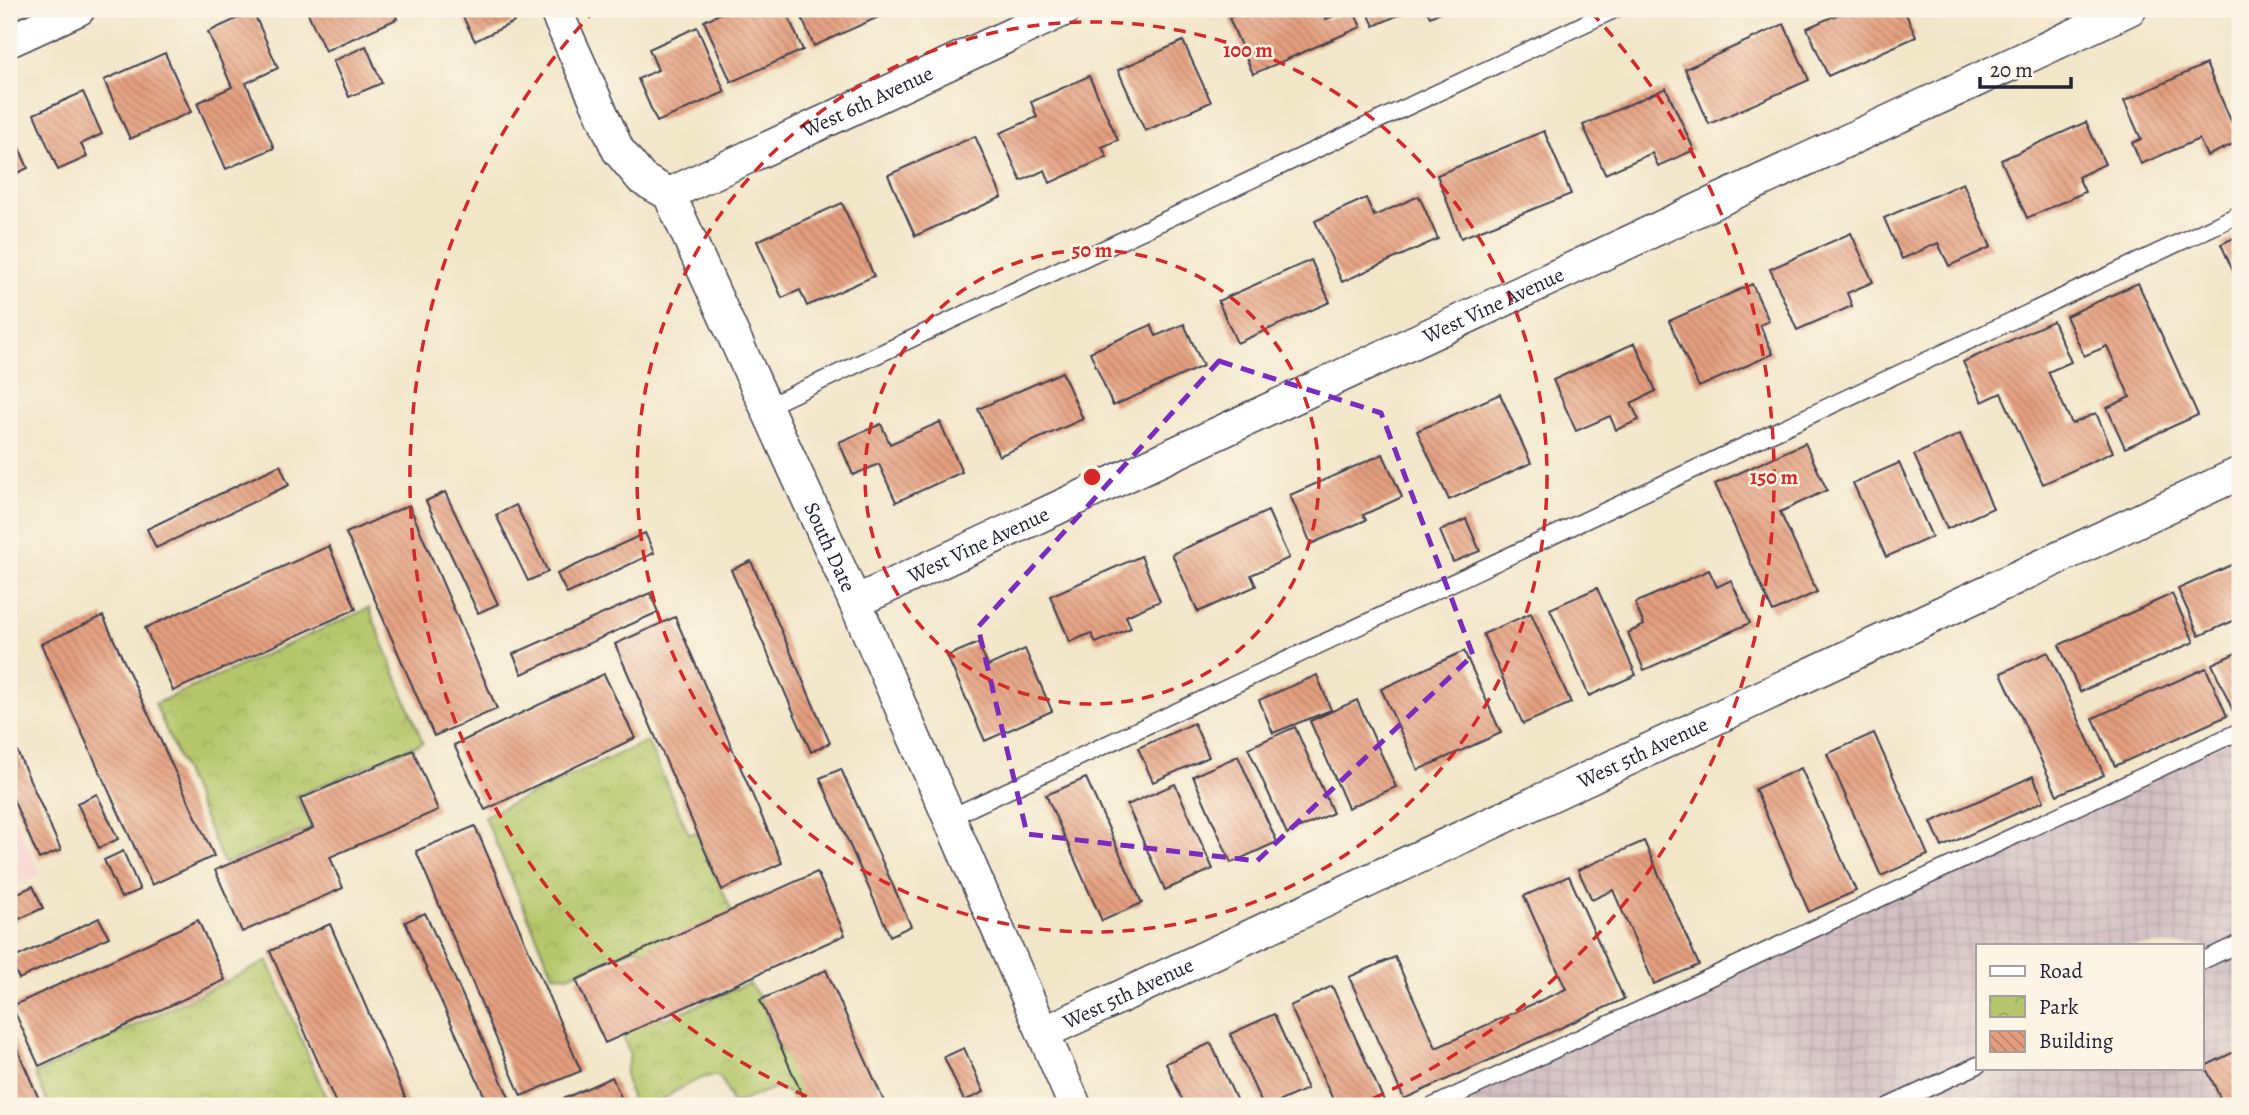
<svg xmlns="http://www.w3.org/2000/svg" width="2249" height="1115" viewBox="0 0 2249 1115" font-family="Alegreya,serif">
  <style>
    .built { fill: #f7d0cd }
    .industrial { fill: url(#industrial-grid); fill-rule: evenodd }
    .park { fill: url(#park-crowns); stroke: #6c7452; stroke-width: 2 }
    .building { fill: url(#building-back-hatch) }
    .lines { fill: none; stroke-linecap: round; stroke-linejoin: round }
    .service-casing { stroke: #413f50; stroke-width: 19 }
    .minor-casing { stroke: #413f50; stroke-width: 35 }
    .service { stroke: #fff; stroke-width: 16 }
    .minor { stroke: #fff; stroke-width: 32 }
    .marked { fill: none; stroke: #7b2cbf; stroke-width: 5; stroke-dasharray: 14 9; stroke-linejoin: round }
    .ring { fill: none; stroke: #d62828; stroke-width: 3.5; stroke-dasharray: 12 9 }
    .labels { text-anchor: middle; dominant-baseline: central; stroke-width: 5; stroke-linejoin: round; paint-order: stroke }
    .street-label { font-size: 21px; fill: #22223b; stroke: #fcf5e5 }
    .centre { fill: #d62828; stroke: #fcf5e5; stroke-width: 3.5 }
    .ring-label { font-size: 21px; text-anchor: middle; font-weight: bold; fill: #d62828; stroke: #fcf5e5; stroke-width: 5; stroke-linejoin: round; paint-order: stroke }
  </style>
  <defs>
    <pattern id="industrial-grid" width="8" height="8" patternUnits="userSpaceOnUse" patternTransform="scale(1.75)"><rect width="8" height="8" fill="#d2bec3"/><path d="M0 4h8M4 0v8" fill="none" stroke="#b4a3a8"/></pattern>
    <pattern id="park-crowns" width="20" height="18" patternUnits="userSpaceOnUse" patternTransform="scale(1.75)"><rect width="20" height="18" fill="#b5c76a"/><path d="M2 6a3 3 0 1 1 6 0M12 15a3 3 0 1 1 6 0" fill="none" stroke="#9bab5d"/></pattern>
    <pattern id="building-back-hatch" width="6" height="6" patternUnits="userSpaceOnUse" patternTransform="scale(1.75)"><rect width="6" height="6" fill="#e49e7e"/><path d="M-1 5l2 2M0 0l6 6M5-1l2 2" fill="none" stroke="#b88068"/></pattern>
  </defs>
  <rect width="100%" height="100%" fill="#fcf5e5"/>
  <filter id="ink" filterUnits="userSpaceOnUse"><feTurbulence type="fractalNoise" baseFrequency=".0143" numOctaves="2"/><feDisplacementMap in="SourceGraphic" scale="14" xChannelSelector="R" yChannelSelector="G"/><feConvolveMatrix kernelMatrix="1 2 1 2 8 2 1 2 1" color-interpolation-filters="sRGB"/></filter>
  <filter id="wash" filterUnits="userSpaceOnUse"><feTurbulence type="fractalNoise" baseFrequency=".00686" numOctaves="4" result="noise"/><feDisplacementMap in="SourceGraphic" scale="28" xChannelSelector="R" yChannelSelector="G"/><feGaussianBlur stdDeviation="1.57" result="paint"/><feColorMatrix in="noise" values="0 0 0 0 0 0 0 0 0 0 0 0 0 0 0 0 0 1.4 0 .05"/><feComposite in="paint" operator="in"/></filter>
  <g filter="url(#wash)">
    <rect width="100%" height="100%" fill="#f2e6c9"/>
    <!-- built -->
    <path class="built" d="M 9,805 L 40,874 L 9,889 Z"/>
    <!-- industrial -->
    <path class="industrial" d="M 2240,735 L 2240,1106 L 1449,1106 ZM 1978,945 L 2202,945 L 2202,1068 L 1978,1068 Z"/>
    <!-- park -->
    <path class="park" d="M 369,608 L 423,743 L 296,796 L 312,827 L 224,864 L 155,704 Z
      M 647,741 L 689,834 L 696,832 L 733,914 L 646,951 L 637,948 L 568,976 L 553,974 L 484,816 Z
      M 268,961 L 327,1100 L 313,1106 L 49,1106 L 35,1074 Z
      M 749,983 L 763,1002 L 772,1036 L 789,1060 L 812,1106 L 795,1106 L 790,1094 L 776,1087 L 732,1105 C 729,1098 725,1078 716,1076 C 704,1073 663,1096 658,1106 L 633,1106 L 625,1073 L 630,1056 L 622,1032 L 659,1015 L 664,1020 Z"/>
    <g id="blocks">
      <!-- building -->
      <path class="building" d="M 306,9 L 393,9 L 397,19 L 325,51 Z
        M 469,9 L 508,9 L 514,22 L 475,41 L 461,13 Z
        M 730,9 L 785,9 L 803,50 L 731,82 L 704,21 Z
        M 798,9 L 881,9 L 883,15 L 814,46 Z
        M 1250,9 L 1322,9 L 1326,19 L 1353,9 L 1361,27 L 1253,74 L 1229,18 Z
        M 1366,9 L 1412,9 L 1374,26 Z
        M 1426,9 L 1447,9 L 1430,17 Z
        M 1850,9 L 1904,9 L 1916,37 L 1828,76 L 1807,28 Z
        M 253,11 L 278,68 L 246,83 L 274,148 L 226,169 L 197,103 L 232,87 L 208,32 Z
        M 1784,24 L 1809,80 L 1709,124 L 1685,69 Z
        M 697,27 L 725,92 L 657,122 L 638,79 L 658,70 L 649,49 Z
        M 1183,41 L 1211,102 L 1145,131 L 1118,70 Z
        M 366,46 L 382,83 L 349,97 L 333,61 Z
        M 165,53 L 191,112 L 130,139 L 104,80 Z
        M 2206,64 L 2240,141 L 2207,156 L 2199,139 L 2141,164 L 2132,143 L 2141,139 L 2124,101 Z
        M 1089,76 L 1118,140 L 1102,147 L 1107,157 L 1050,183 L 1045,170 L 1021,181 L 1000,133 L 1037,117 L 1031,102 Z
        M 1666,88 L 1694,150 L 1658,166 L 1652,153 L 1605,174 L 1583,125 Z
        M 83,92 L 102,134 L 81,144 L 87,157 L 58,170 L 34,114 Z
        M 2086,122 L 2105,164 L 2078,177 L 2085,192 L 2027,218 L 2001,160 Z
        M 9,125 L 28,168 L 9,177 Z
        M 1544,131 L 1571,194 L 1461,238 L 1437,175 Z
        M 975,136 L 1002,197 L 915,236 L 888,175 Z
        M 1963,183 L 1991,247 L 1949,266 L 1938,243 L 1902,259 L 1884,218 Z
        M 1419,196 L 1438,239 L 1342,282 L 1315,221 L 1366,198 L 1374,216 Z
        M 842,203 L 874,276 L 807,306 L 800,290 L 782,298 L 757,241 Z
        M 1851,233 L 1873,282 L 1847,293 L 1852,306 L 1797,330 L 1770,269 Z
        M 2240,235 L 2240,287 L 2221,244 Z
        M 1311,260 L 1330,302 L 1237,343 L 1218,301 Z
        M 2138,283 L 2198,415 L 2125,448 L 2107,408 L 2130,397 L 2107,346 L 2084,356 L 2066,316 Z
        M 1752,284 L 1769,321 L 1760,325 L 1773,354 L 1699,387 L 1669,321 Z
        M 2053,321 L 2071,362 L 2048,372 L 2072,424 L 2096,413 L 2113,452 L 2043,484 L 2001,393 L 1982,402 L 1963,362 Z
        M 1184,324 L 1203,366 L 1113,406 L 1090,352 L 1151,325 L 1156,336 Z
        M 1635,343 L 1656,391 L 1631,403 L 1639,420 L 1616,430 L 1610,416 L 1576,431 L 1553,380 Z
        M 1062,372 L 1083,419 L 999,456 L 978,409 Z
        M 1500,394 L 1531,463 L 1449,500 L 1417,431 Z
        M 940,422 L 962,472 L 896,502 L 879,464 L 853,475 L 839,442 L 881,424 L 890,444 Z
        M 1960,434 L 1993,508 L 1947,529 L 1914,455 Z
        M 1805,443 L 1827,490 L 1780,512 L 1817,592 L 1773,612 L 1715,484 Z
        M 1383,454 L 1402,497 L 1363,515 L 1366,520 L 1311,544 L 1290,495 Z
        M 1899,463 L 1932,537 L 1886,557 L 1853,483 Z
        M 280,465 L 289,485 L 156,548 L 147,529 Z
        M 445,492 L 498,604 L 478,613 L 426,501 Z
        M 409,505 L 497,709 L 434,736 L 346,533 Z
        M 516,505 L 548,572 L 528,581 L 496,515 Z
        M 1268,511 L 1289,558 L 1251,575 L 1256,586 L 1198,612 L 1172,554 Z
        M 1466,519 L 1480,551 L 1453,562 L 1440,531 Z
        M 645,533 L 654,553 L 567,594 L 557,574 Z
        M 329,546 L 356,609 L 173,691 L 145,628 Z
        M 1141,556 L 1160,601 L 1126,616 L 1131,628 L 1096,643 L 1091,633 L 1070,642 L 1050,596 Z
        M 751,561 L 830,743 L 811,752 L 731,570 Z
        M 2240,561 L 2240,618 L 2199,636 L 2178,589 Z
        M 1709,570 L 1717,587 L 1731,580 L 1750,623 L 1644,670 L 1628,633 L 1644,625 L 1635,603 Z
        M 1597,588 L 1636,675 L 1589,696 L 1550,609 Z
        M 650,593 L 658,612 L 522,674 L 513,654 Z
        M 2172,594 L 2194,642 L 2080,692 L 2059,645 Z
        M 1531,613 L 1571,703 L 1523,724 L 1483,634 Z
        M 103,616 L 214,856 L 152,885 L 41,644 Z
        M 675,617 L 782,863 L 722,890 L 615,644 Z
        M 978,643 L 988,666 L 1025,649 L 1052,711 L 985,741 L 947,656 Z
        M 1464,651 L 1501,733 L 1418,770 L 1381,689 Z
        M 2240,651 L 2240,708 L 2233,711 L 2212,664 Z
        M 2048,652 L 2104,775 L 2057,795 L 2001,673 Z
        M 2206,668 L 2227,716 L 2115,766 L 2093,718 Z
        M 604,674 L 635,738 L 485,810 L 454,745 Z
        M 1317,675 L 1331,710 L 1273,733 L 1259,700 Z
        M 1357,700 L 1396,787 L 1348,808 L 1310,721 Z
        M 1194,723 L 1209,757 L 1153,782 L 1138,748 Z
        M 1295,727 L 1333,813 L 1287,834 L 1248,748 Z
        M 9,733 L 61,850 L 39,859 L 9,790 Z
        M 1874,733 L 1928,855 L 1881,876 L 1827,754 Z
        M 413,750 L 438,810 L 330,857 L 343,888 L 242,932 L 215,870 L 313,828 L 300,799 Z
        M 1238,756 L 1277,842 L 1231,863 L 1193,776 Z
        M 1801,768 L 1856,891 L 1809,912 L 1755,789 Z
        M 841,769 L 911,926 L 890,936 L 820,778 Z
        M 2033,776 L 2044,801 L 1942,847 L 1931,822 Z
        M 1086,778 L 1142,903 L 1102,921 L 1046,795 Z
        M 1175,784 L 1213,869 L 1165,890 L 1127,805 Z
        M 97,794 L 118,839 L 99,848 L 77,803 Z
        M 475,826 L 581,1071 L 521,1096 L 416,851 Z
        M 1644,841 L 1699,965 L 1654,984 L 1613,890 L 1592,900 L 1578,870 Z
        M 123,851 L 140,890 L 121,898 L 104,860 Z
        M 817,872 L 845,935 L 605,1043 L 576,980 Z
        M 1569,876 L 1624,999 L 1404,1099 L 1349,977 L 1395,957 L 1436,1048 L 1566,989 L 1524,896 Z
        M 33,886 L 43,908 L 9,924 L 9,897 Z
        M 425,913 L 513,1106 L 489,1106 L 405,922 Z
        M 99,918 L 109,937 L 19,979 L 10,960 Z
        M 198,920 L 225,980 L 39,1066 L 12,1006 Z
        M 330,924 L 409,1106 L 337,1106 L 270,951 Z
        M 826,970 L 886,1106 L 807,1106 L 760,1000 Z
        M 1332,986 L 1385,1103 L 1377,1106 L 1336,1106 L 1290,1006 Z
        M 1274,1014 L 1307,1089 L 1269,1106 L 1263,1106 L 1230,1034 Z
        M 9,1030 L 42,1106 L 9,1106 Z
        M 1211,1043 L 1239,1106 L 1185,1106 L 1166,1063 Z
        M 964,1048 L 984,1092 L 964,1101 L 944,1057 Z
        M 2240,1049 L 2240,1106 L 2224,1106 L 2205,1066 Z
        M 612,1077 L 625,1106 L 547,1106 Z"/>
    </g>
  </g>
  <g filter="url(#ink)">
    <use href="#blocks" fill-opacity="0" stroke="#413f50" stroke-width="2"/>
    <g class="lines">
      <!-- service casing -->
      <g class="service-casing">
        <path id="service" d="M 766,407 L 1616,9
          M 949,818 L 2240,214
          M 2202,961 L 2240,943
          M 1433,1106 L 2240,731
          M 1889,1106 L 1978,1065"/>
      </g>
      <!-- minor casing -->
      <g class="minor-casing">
        <g id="minor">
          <path id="s1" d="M 555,9 L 618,150 L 642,179 L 669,194 L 855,602 L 1075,1106"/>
          <path d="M 9,41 L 79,9"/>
          <path id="s2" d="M 669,194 L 1066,9"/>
          <path id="s3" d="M 855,602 L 2130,9"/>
          <path id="s4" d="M 1043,1033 L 2240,473"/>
        </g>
      </g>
      <!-- service -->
      <use href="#service" class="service"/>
      <!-- minor -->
      <use href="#minor" class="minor"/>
    </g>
  </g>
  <!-- marked area -->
  <path class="marked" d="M 1219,361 L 1381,413 L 1473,655 L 1257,861 L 1027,834 L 978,627 Z"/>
  <!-- distance rings -->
  <g class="ring">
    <circle cx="1092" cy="477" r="227"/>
    <circle cx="1092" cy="477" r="455"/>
    <path d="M826 1105A682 682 0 0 1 593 12M1591 12A682 682 0 0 1 1358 1105"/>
  </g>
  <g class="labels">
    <!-- street labels -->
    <g class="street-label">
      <text stroke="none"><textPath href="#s2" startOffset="219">West 6th Avenue</textPath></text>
      <text stroke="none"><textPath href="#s3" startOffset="704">West Vine Avenue</textPath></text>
      <text stroke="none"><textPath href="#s3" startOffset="136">West Vine Avenue</textPath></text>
      <text stroke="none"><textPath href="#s1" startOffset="611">South Date</textPath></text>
      <text stroke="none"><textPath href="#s4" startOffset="662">West 5th Avenue</textPath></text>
      <text stroke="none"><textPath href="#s4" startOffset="94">West 5th Avenue</textPath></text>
    </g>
  </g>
  <circle cx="1092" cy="477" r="10" class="centre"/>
  <g class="ring-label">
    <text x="1248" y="57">100 m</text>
    <text x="1092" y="257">50 m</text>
    <text x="1774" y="484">150 m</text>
  </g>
  <!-- margin -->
  <rect width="2249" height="1115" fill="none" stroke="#fcf5e5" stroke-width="35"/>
  <!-- legend -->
  <rect x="1976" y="944" width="228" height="126" fill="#fcf5e5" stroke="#a5a1a1" stroke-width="2"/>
  <rect x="1990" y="966" width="35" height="10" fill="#ffffff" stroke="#a5a1a1" stroke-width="2"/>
  <text x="2039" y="978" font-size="21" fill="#22223b">Road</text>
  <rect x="1990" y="996" width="35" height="21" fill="url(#park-crowns)" stroke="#a5a1a1" stroke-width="2"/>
  <text x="2039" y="1014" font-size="21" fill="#22223b">Park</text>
  <rect x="1990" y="1031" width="35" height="21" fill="url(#building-back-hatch)" stroke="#a5a1a1" stroke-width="2"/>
  <text x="2039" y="1048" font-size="21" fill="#22223b">Building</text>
  <!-- scale -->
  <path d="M1980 77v10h91v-10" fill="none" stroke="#22223b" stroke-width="3.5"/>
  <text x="1990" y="77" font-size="21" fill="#22223b" stroke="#fcf5e5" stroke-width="5" paint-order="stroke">20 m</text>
</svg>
